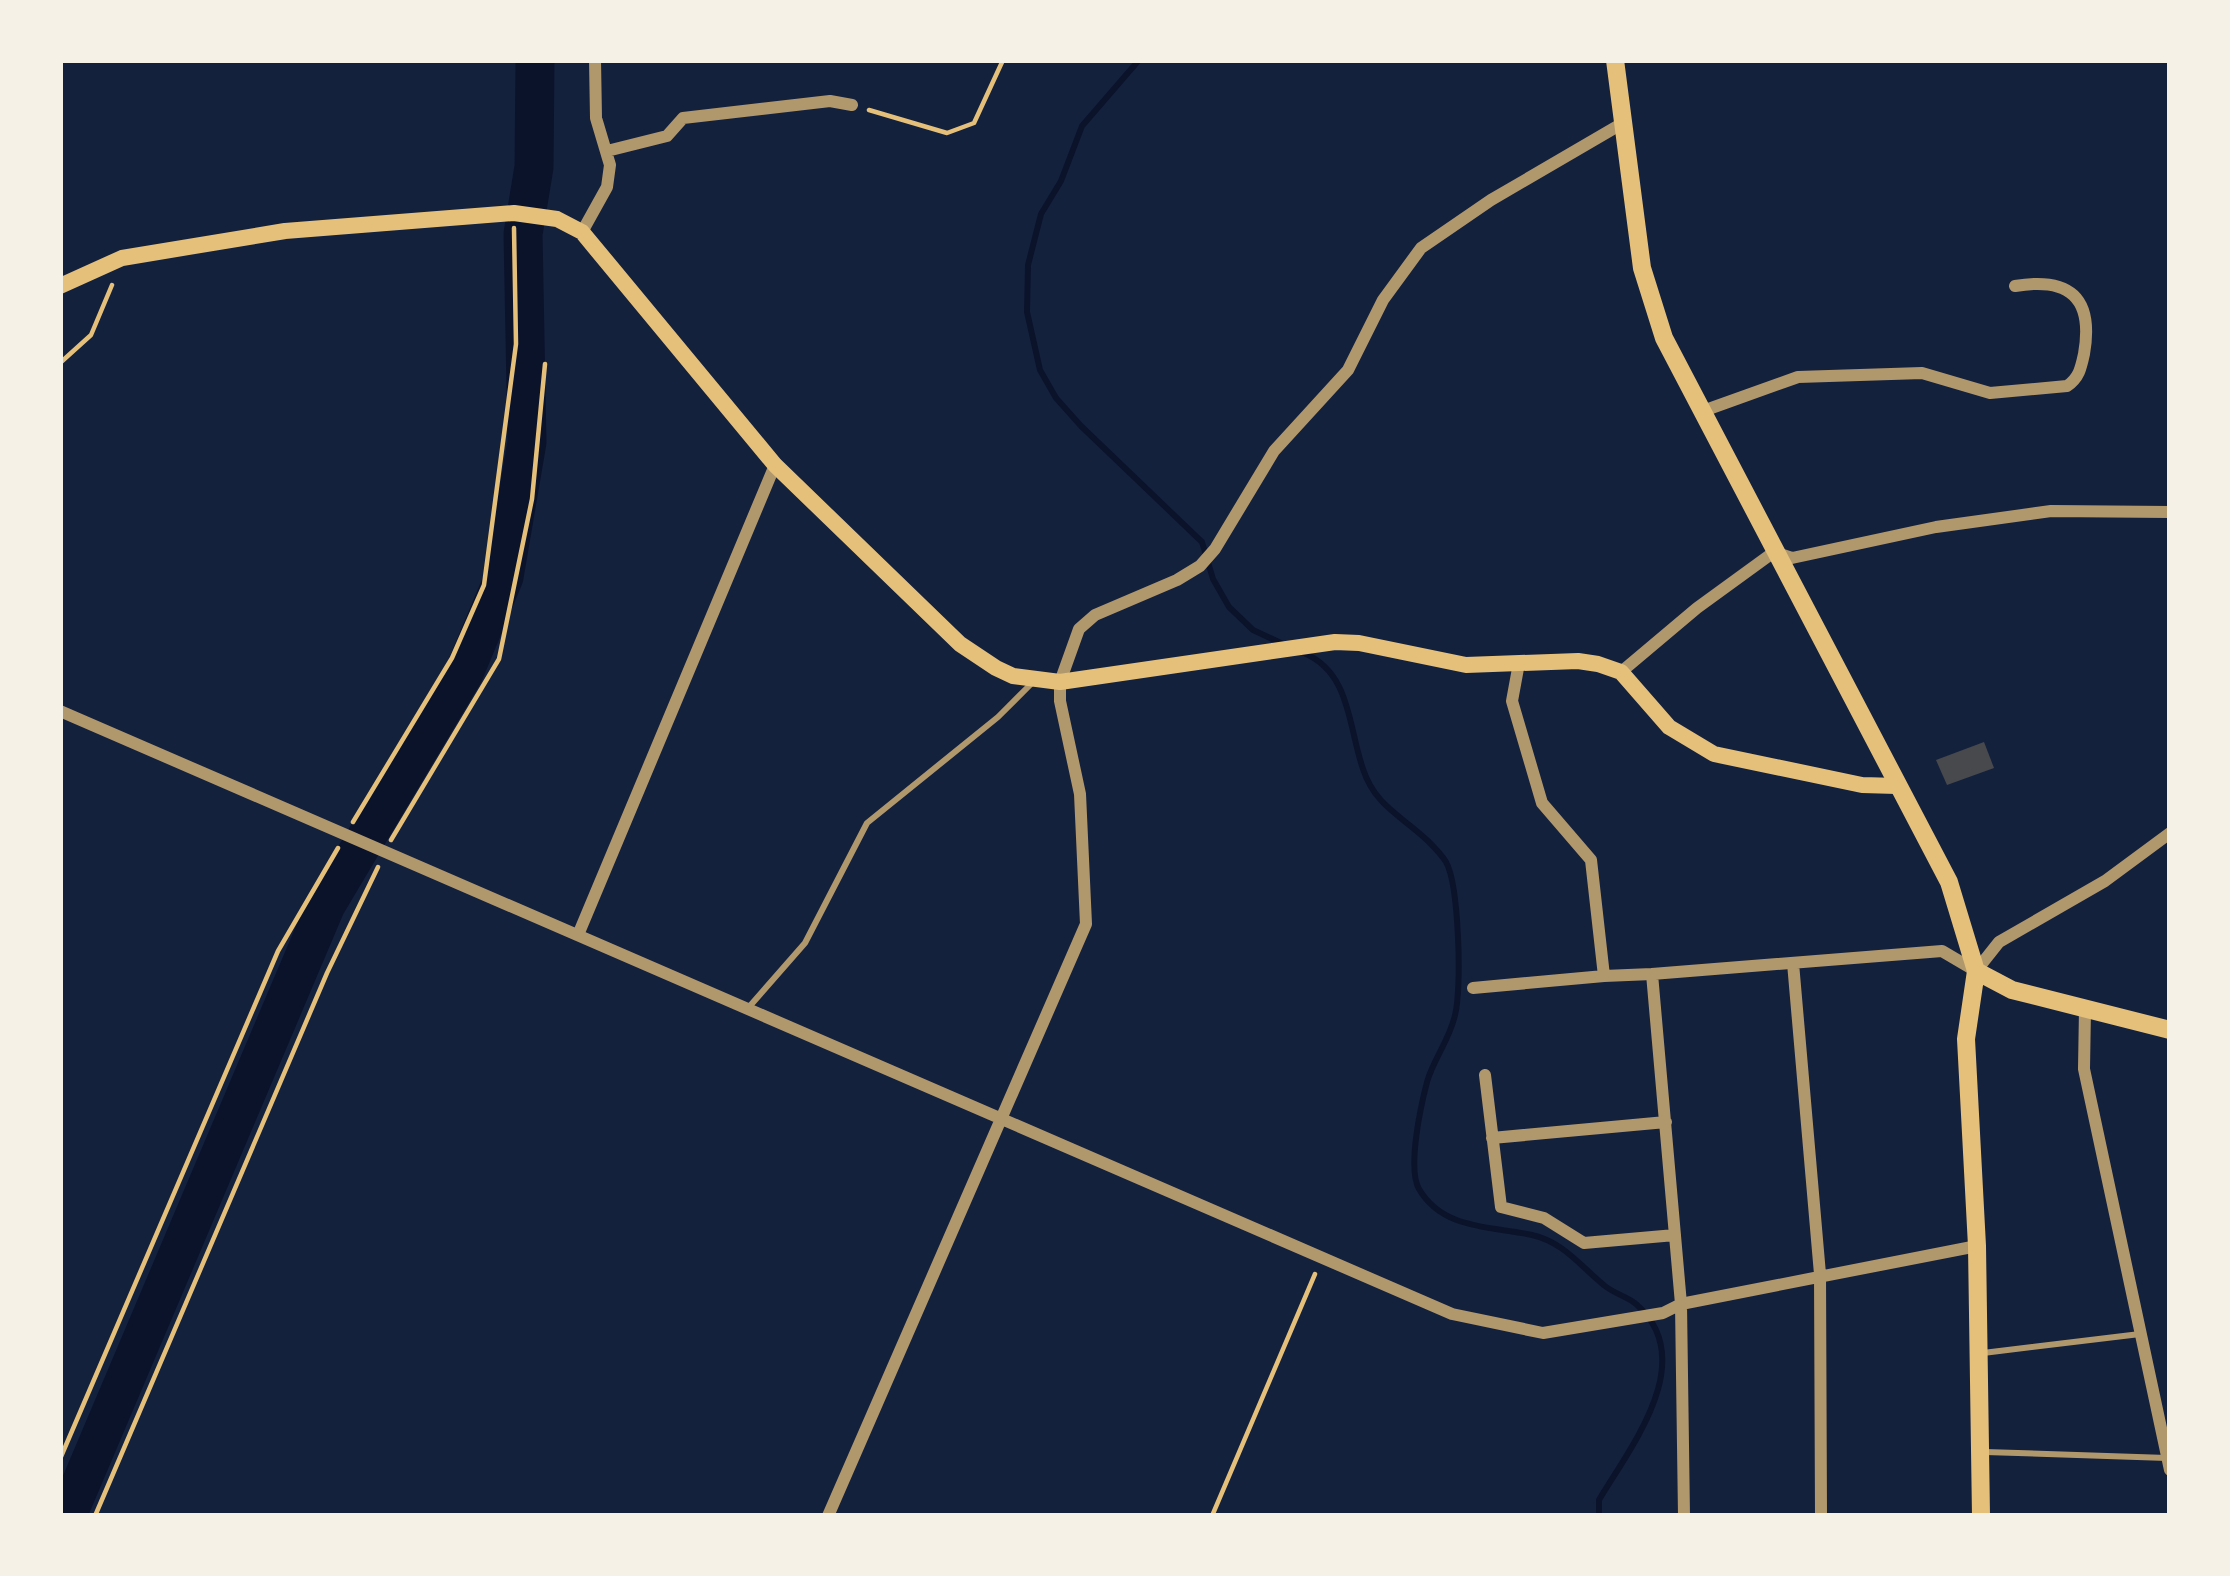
<svg xmlns="http://www.w3.org/2000/svg" width="2230" height="1576" viewBox="0 0 2230 1576" font-family="'Nunito Sans',sans-serif">
  <style>
    .lines { fill: none; stroke-linecap: round; stroke-linejoin: round }
    .stream { stroke: #0b132b; stroke-width: 6 }
    .river { stroke: #0b132b; stroke-width: 39 }
    .building { fill: #48494c }
    .path { stroke: #e5c07b; stroke-width: 4.5 }
    .service { stroke: #b1986c; stroke-width: 6 }
    .minor { stroke: #b1986c; stroke-width: 12 }
    .secondary { stroke: #e5c07b; stroke-width: 16 }
    .primary { stroke: #e5c07b; stroke-width: 18 }
  </style>
  <rect width="100%" height="100%" fill="#14213d"/>
  <g class="lines">
    <!-- stream -->
    <path class="stream" d="M 1139,60 L 1082,126 L 1061,181 L 1041,214 L 1028,265 L 1027,312 L 1040,370 L 1056,398 L 1081,426 L 1202,542 L 1213,579 L 1229,607 L 1253,630 L 1281,643
      M 1304,653 C 1351,673 1348,726 1363,769 C 1375,806 1402,816 1428,841 C 1434,847 1442,855 1446,862 C 1459,885 1462,989 1455,1015 C 1450,1039 1433,1060 1427,1082 C 1421,1105 1407,1168 1419,1189 C 1443,1230 1491,1226 1532,1235 C 1564,1242 1581,1267 1605,1286 C 1615,1294 1628,1297 1636,1304 C 1701,1360 1629,1449 1599,1500 L 1599,1516"/>
    <!-- river -->
    <path class="river" d="M 67,1516 L 326,905 L 464,673 L 504,577 L 527,442 L 523,234 L 534,167 L 535,60"/>
  </g>
  <!-- building -->
  <path class="building" d="M 1984,742 L 1994,768 L 1947,785 L 1936,760 Z"/>
  <g class="lines">
    <!-- path -->
    <path class="path" d="M 869,110 L 947,133 L 974,123 L 1003,60
      M 60,363 L 91,335 L 112,285
      M 353,822 L 452,658 L 484,585 L 516,344 L 514,228
      M 391,840 L 499,659 L 532,499 L 545,364
      M 60,1459 L 278,951 L 338,848
      M 95,1516 L 327,973 L 378,867
      M 1212,1516 L 1315,1274"/>
    <!-- service -->
    <path class="service" d="M 749,1007 L 805,943 L 867,823 L 998,717 L 1032,683
      M 1983,1353 L 2140,1334
      M 1985,1452 L 2167,1458"/>
    <!-- minor -->
    <path class="minor" d="M 607,151 L 667,136 L 683,118 L 830,101 L 852,105
      M 582,232 L 607,187 L 610,165 L 596,118 L 595,60
      M 1703,411 L 1798,377 L 1922,373 L 1990,393 L 2067,386 C 2079,378 2081,368 2084,354 C 2094,297 2069,277 2015,286
      M 1519,663 L 1512,701 L 1542,803 L 1591,860 L 1604,976 L 1652,974
      M 1621,672 L 1697,608 L 1774,552 L 1792,558 L 1936,527 L 2051,511 L 2170,512
      M 60,711 L 1452,1314 L 1543,1333 L 1663,1313 L 1681,1304 L 1977,1246
      M 578,935 L 775,465
      M 1793,963 L 1820,1274 L 1821,1516
      M 1473,988 L 1604,976
      M 2085,1009 L 2084,1069 L 2170,1470
      M 1485,1075 L 1501,1207 L 1544,1218 L 1584,1243 L 1675,1235
      M 1492,1138 L 1666,1122
      M 828,1516 L 1086,924 L 1080,794 L 1060,701 L 1060,682 L 1079,629 L 1095,615 L 1177,580 L 1200,566 L 1215,549 L 1274,451 L 1348,370 L 1383,300 L 1421,248 L 1491,200 L 1623,123
      M 1684,1516 L 1681,1304 L 1652,974 L 1942,951 L 1976,971 L 1999,942 L 2105,881 L 2170,833"/>
    <!-- secondary -->
    <path class="secondary" d="M 60,286 L 122,258 L 285,231 L 514,213 L 557,219 L 582,232 L 775,465 L 960,644 L 996,668 L 1013,676 L 1060,682 L 1335,642 L 1359,643 L 1466,665 L 1578,661 L 1598,664 L 1621,672 L 1669,727 L 1714,754 L 1862,785 L 1897,786"/>
    <!-- primary -->
    <path class="primary" d="M 1615,60 L 1642,268 L 1664,338 L 1949,882 L 1976,971 L 2012,990 L 2170,1030
      M 1976,971 L 1966,1039 L 1977,1246 L 1981,1516"/>
  </g>
  <!-- border -->
  <rect width="2230" height="1576" fill="none" stroke="#f6f1e7" stroke-width="126"/>
</svg>
